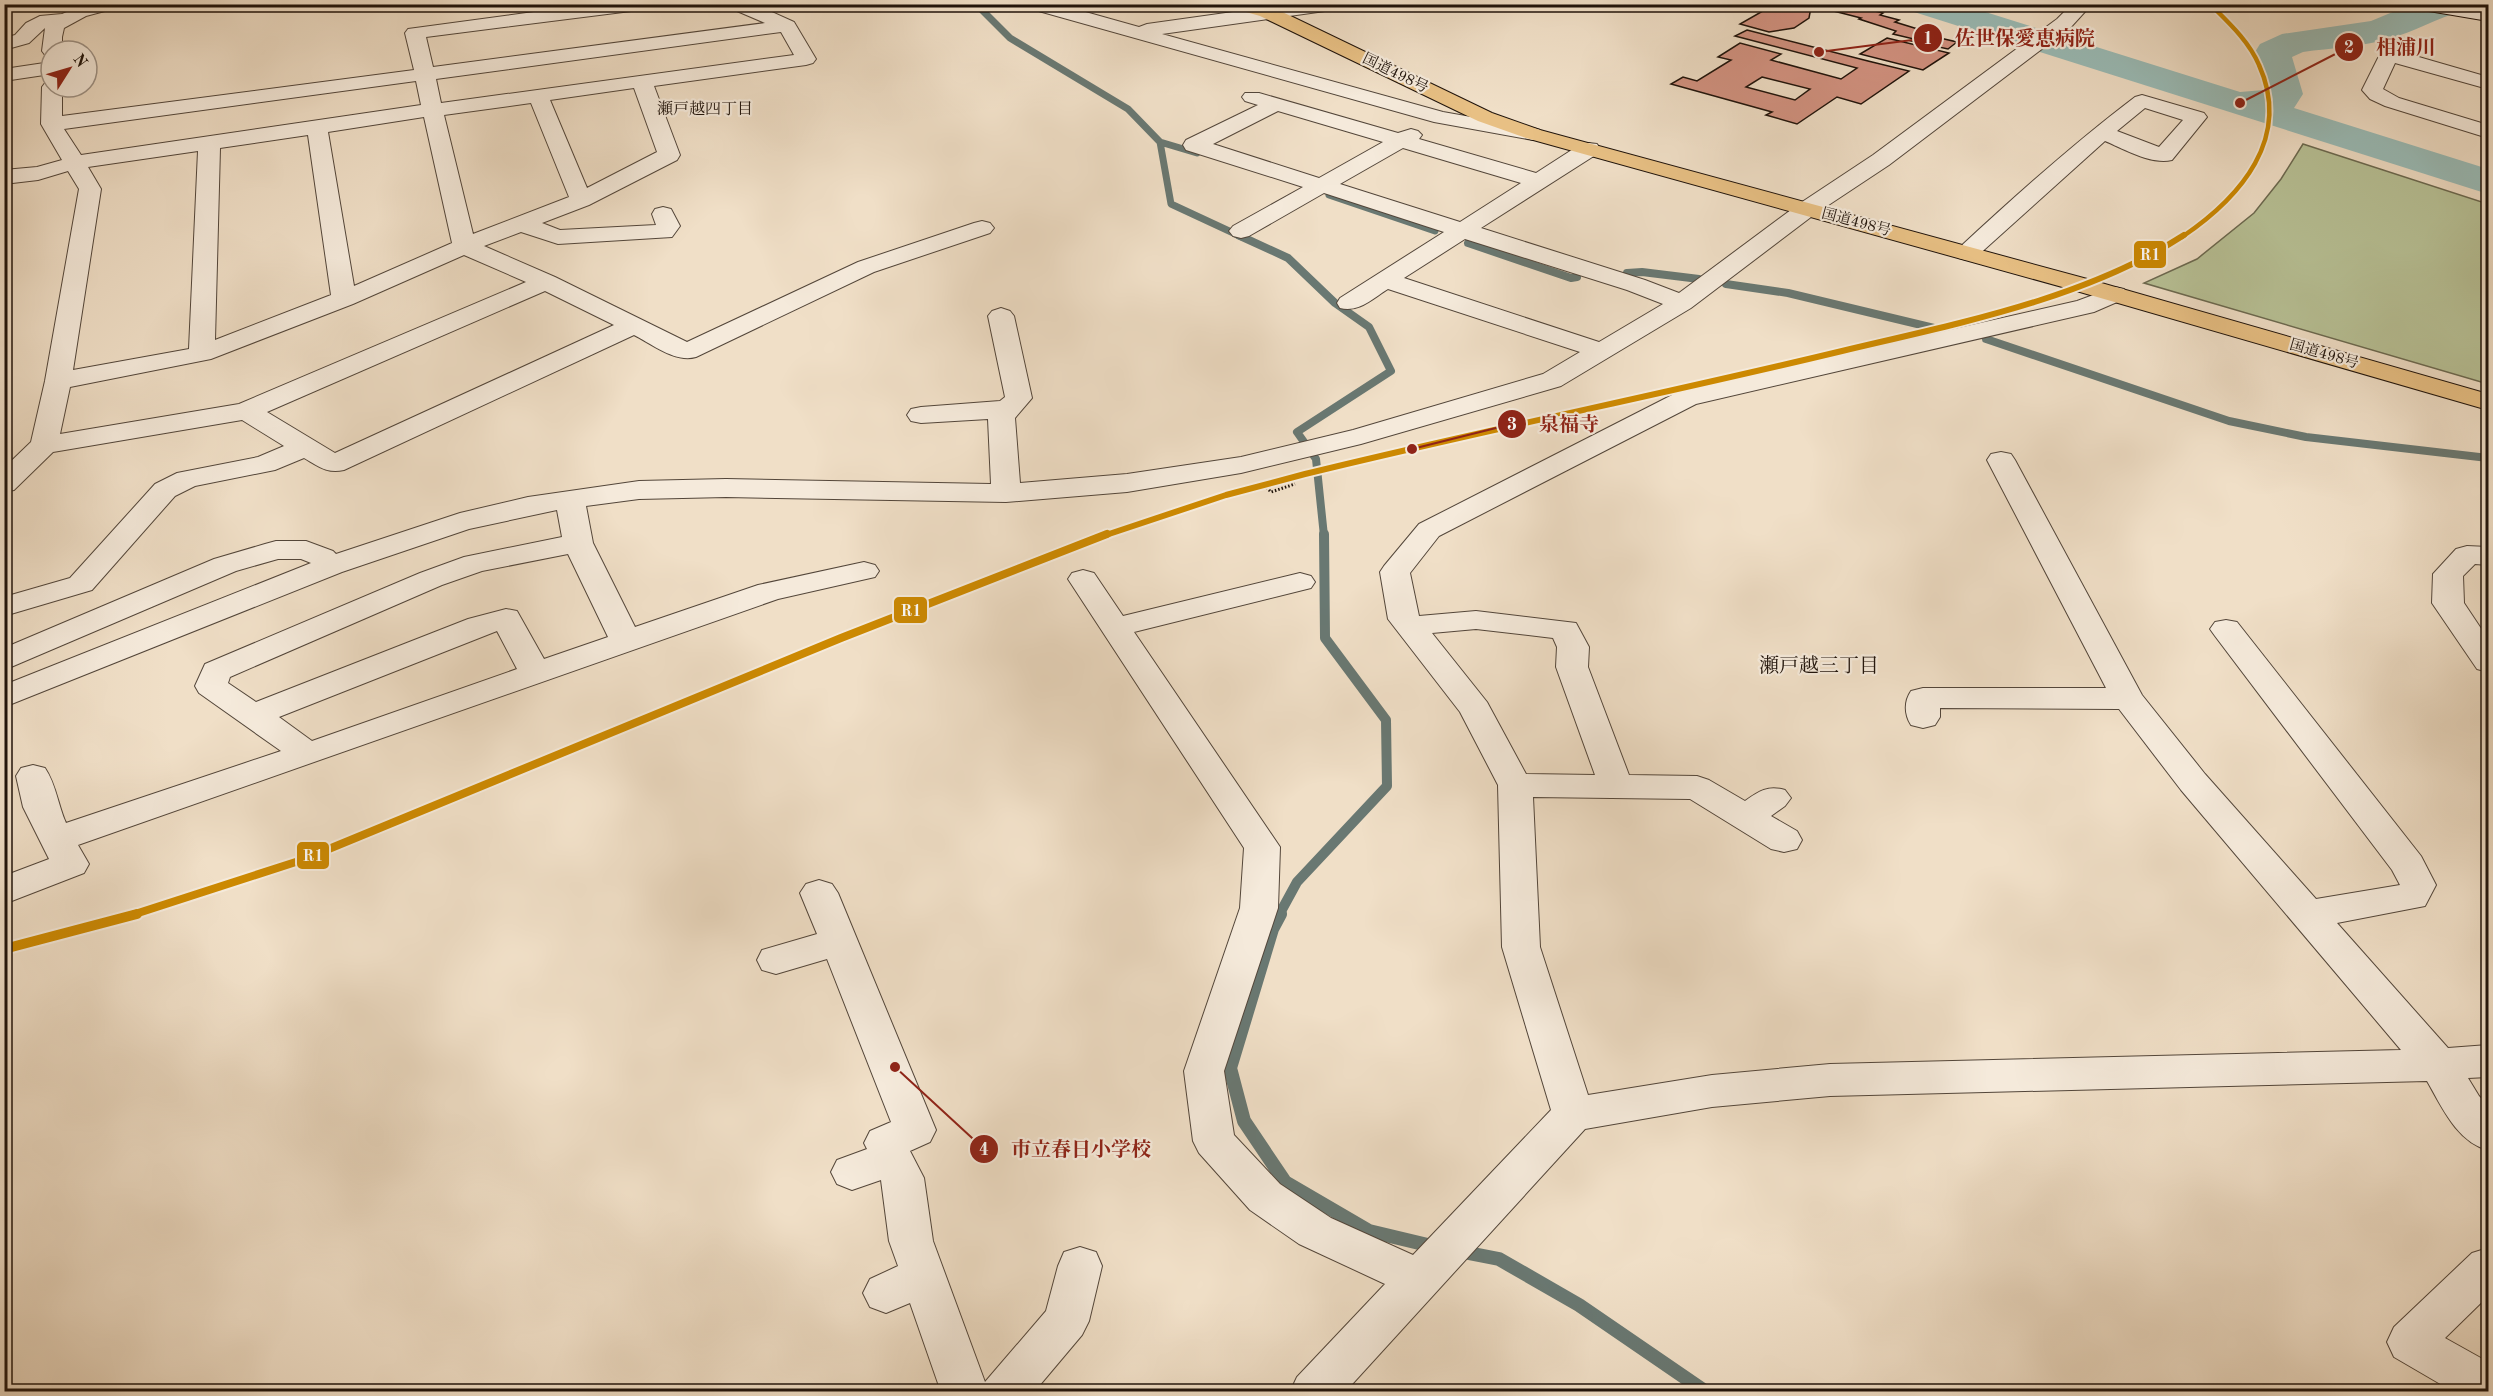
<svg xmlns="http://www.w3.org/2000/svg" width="2493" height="1396" viewBox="0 0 2493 1396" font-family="'Old Standard TT','Noto Serif JP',serif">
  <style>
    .green { fill: #b8c297; stroke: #6c6a51; stroke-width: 1.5 }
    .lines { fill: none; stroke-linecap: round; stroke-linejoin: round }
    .stream-far3 { stroke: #697872; stroke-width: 7 }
    .stream-far2 { stroke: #697872; stroke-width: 8 }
    .stream-far1 { stroke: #697872; stroke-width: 10 }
    .stream { stroke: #697872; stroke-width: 14 }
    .river { fill: #9abcb7; fill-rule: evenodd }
    .building { fill: #d39382; stroke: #1f130b; stroke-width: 1.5; fill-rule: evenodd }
    .street-casing { stroke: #53463a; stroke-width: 2 }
    .secondary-casing { stroke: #1f130b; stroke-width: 2 }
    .highway-casing { stroke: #1f130b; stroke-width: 2 }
    .path { stroke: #1f130b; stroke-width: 3; stroke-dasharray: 1.5 2; stroke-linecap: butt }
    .street { fill: #f5eadb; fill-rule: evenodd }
    .secondary { fill: #f5eadb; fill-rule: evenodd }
    .highway { fill: #e8c084; fill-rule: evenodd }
    .rail-1-far3-casing { stroke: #f5eadb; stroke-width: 8 }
    .rail-1-far2-casing { stroke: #f5eadb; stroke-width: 10 }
    .rail-1-far1-casing { stroke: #f5eadb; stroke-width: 12 }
    .rail-1-casing { stroke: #f5eadb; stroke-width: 14 }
    .rail-1-far3 { stroke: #cc8902; stroke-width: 4.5 }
    .rail-1-far2 { stroke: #cc8902; stroke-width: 6 }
    .rail-1-far1 { stroke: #cc8902; stroke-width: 8 }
    .rail-1 { stroke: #cc8902; stroke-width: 10 }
    .labels { text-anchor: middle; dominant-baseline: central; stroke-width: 4.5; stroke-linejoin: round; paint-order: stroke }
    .far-street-label { font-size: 15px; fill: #1f130b; stroke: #f5eadb }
    .far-neighbourhood-label { font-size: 16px; fill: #1f130b; stroke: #f5eadb }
    .neighbourhood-label { font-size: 20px; fill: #1f130b; stroke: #f5eadb }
    .leader { fill: none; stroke: #8f2418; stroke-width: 2 }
    .callout-dot { fill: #8f2418; stroke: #f5eadb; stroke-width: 2 }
    .mark-label { font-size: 18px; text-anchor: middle; font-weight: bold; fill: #fff }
    .callout-label { font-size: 20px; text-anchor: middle; font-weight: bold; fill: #8f2418; stroke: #f5eadb; stroke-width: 4.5; stroke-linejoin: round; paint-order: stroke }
    .line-badge { stroke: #f5eadb; stroke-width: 2 }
    .badge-label { font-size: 16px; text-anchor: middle; font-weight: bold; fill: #fff }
  </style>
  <rect width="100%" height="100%" fill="#f0dfc7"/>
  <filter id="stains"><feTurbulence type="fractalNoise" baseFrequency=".00333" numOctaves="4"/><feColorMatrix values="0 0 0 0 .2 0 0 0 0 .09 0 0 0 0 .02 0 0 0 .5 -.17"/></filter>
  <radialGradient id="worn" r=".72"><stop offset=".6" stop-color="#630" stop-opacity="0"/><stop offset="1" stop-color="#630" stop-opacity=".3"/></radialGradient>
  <!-- green -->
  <path class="green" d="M 2303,144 L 2488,204 L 2488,384 L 2144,283 L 2197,259 L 2254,213 L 2281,179 Z"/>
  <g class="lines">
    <!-- stream-far3 -->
    <path class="stream-far3" d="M 976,4 L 1010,38 L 1128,109 L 1160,142 L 1197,153
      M 1160,142 L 1171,204 L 1242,237
      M 1329,195 L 1435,231"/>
    <!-- stream-far2 -->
    <path class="stream-far2" d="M 1238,235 L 1288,258 L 1335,303 L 1369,327 L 1391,371 L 1297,432 L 1316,459 L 1324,536
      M 1468,243 L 1571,278 L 1577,277
      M 1627,273 L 1642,272 L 1699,279
      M 1726,284 L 1788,293 L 1934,328
      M 1986,339 L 2229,421 L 2306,437 L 2488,458"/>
    <!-- stream-far1 -->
    <path class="stream-far1" d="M 1279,915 L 1297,882 L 1387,786 L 1386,720 L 1325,638 L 1324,534"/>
    <!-- stream -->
    <path class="stream" d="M 1280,914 L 1272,929 L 1230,1068 L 1244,1121 L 1285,1182 L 1369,1231 L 1436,1247
      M 1458,1251 L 1499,1259 L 1579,1305 L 1706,1392"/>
    <!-- river -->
    <path class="river" d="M 1906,4 L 1960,4 L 2240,92 L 2264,90 L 2255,52 L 2260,44 L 2282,34 L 2371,21 L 2412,4 L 2468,4 L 2463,11 C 2437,18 2414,32 2388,39 C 2361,47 2331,48 2303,52 L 2292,57 L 2303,94 L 2294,108 L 2488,169 L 2488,194 L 1911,11 Z"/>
  </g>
  <!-- building -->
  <path class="building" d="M 1775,4 L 1799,4 L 1811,7 L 1809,18 L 1794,28 L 1769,32 L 1740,24 Z
    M 1806,4 L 1847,4 L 1883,13 L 1880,15 L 1899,20 L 1895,22 L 1934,34 L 1931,36 L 1957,42 L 1948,49 L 1911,41 L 1914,39 L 1893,34 L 1896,31 L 1859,19 L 1861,18 Z
    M 1747,30 L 1868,61 L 1909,71 L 1861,104 L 1837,97 L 1797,124 L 1766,115 L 1772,112 L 1671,84 L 1683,77 L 1697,81 L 1731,60 L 1718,57 L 1740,43 L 1781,54 L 1771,60 L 1841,79 L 1857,68 L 1735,36 ZM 1762,77 L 1810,89 L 1795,100 L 1746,87 Z
    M 1887,38 L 1949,53 L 1923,70 L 1860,54 Z"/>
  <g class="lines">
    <!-- street casing -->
    <g class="street-casing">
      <path id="street" d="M 86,4 L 118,4 L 116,8 L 86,16 L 64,28 L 62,37 L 62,51 L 51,51 L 51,57 L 45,55 L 42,51 L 45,28 L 29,43 L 4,50 L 4,38 L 15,35 L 26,23 L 40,16 L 62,14 Z
        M 592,4 L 648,4 L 646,8 L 639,10 L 426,37 L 433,67 L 765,23 L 730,8 L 728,4 L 754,4 L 794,22 L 816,59 L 813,63 L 806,65 L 654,86 L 680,155 L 677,160 L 589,205 L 542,223 L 560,230 L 656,225 L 652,214 L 655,209 L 663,207 L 671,209 L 680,226 L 672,237 L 558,244 L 521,232 L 484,246 L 555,277 L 687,342 L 858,262 L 974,223 L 982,221 L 990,223 L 994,228 L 990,233 L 874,272 L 696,357 C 675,363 652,344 634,335 L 344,470 C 327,474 318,466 304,458 L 275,470 L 195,486 L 175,496 L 92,590 L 4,616 L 4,597 L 70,578 L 155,484 L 177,473 L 258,457 L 284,446 L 242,420 L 53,452 L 14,490 L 4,492 L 4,468 L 31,442 L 45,381 L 79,189 L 68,171 L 38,180 L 4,184 L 4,170 L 37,167 L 62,160 L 41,124 L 42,87 L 45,83 L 51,81 L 51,87 L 62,87 L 62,116 L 414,70 L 405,33 L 408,29 ZM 781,32 L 794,55 L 441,103 L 436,79 ZM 416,81 L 421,105 L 81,155 L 64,129 ZM 634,88 L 657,152 L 587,188 L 550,100 ZM 531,103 L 569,197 L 473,234 L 444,115 ZM 424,117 L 452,243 L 354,286 L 328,132 ZM 308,135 L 331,295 L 215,340 L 220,148 ZM 198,151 L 189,349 L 73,370 L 101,189 L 88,167 ZM 464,255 L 526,282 L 239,404 L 60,434 L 70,387 L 211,359 L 353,304 ZM 545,291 L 614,325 L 335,453 L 267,412 Z
        M 1026,4 L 1057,4 L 1139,27 L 1147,24 L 1289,4 L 1341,4 L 1339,8 L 1332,10 L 1162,34 L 1443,112 L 1533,128 L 1540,130 L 1544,134 L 1540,138 L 1533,140 L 1434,122 L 1028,8 Z
        M 2072,4 L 2092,4 L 2071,27 L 1889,165 L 1815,214 L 1691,308 L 1561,386 L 1361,444 L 1241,473 L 1127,492 L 1006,502 L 726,497 L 639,499 L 586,506 L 593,543 L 635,627 L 758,585 L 864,562 L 875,565 L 879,571 L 875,577 L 778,599 L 78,845 L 89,864 L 84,873 L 4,904 L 4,876 L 49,859 L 23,807 L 16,776 L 21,768 L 33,765 L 45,768 C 56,784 58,805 66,823 L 281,751 L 199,693 L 195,686 L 205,664 L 420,573 L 464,557 L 562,537 L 557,510 L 469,529 L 342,572 L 4,707 L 4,685 L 311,563 L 301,559 L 278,559 L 236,571 L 4,670 L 4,648 L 214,559 L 265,544 L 276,541 L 306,541 L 333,551 L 336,554 L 460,513 L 528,497 L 639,481 L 726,479 L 991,484 L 988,419 L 921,423 L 911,421 L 907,415 L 911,409 L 921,407 L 1000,401 L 1005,397 L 988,316 L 992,311 L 1001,308 L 1010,311 L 1014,316 L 1032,398 L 1015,418 L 1020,483 L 1127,474 L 1241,457 L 1353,430 L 1543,374 L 1580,352 L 1388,289 C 1373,298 1359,313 1340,308 L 1337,303 L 1340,298 L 1444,232 L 1324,193 L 1249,236 L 1241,238 L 1233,236 L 1229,231 L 1233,226 L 1303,187 L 1186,150 L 1183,145 L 1186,140 L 1258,105 L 1245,101 L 1242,97 L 1245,93 L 1259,93 L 1398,133 L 1411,129 L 1418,131 L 1422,135 L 1419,139 L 1536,173 L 1581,144 L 1589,143 L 1597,144 L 1600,149 L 1597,154 L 1481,228 L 1645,280 L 1679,293 L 1799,204 L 1873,155 L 2057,19 ZM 1278,111 L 1383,142 L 1319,178 L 1213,144 ZM 1403,148 L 1521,183 L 1460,222 L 1340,184 ZM 1465,239 L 1627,290 L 1663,304 L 1599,342 L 1404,278 ZM 568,554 L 608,637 L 544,659 L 517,611 L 506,609 L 468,619 L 256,702 L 228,683 L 230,677 L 442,585 L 482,571 ZM 497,631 L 517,669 L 312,741 L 279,717 Z
        M 2398,51 L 2488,77 L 2488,89 L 2395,63 L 2383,89 L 2399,98 L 2488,125 L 2488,138 L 2385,106 L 2370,99 L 2362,90 L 2378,58 L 2381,54 Z
        M 51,62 L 51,74 L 4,81 L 4,69 Z
        M 2142,95 L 2204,113 L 2207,117 L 2172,160 C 2151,165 2124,149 2105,141 L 1975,258 L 1967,260 L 1959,258 L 1955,253 L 1959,248 C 2016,195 2073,144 2135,97 ZM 2145,108 L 2183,120 L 2159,147 L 2117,131 Z
        M 2115,287 L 2124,289 L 2127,294 L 2124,299 L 2094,312 L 1696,404 L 1439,536 L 1410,573 L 1419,616 L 1476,611 L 1576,623 L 1589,647 L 1588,667 L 1629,775 L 1697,776 L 1709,780 L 1745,801 C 1759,791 1768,785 1785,790 L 1791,798 L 1785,806 L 1771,816 L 1797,831 L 1802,840 L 1797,849 L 1784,852 L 1771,849 L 1690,799 L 1533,797 L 1540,947 L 1588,1095 L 1712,1075 L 1830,1064 L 2401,1050 L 2181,790 L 2119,709 L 1940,708 L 1940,717 L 1935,725 L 1923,728 L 1911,725 C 1904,714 1904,701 1911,691 L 1923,688 L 2106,688 L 1987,460 L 1991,454 L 2001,452 L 2011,454 L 2015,460 L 2142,695 L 2205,774 L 2316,899 L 2400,885 L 2392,870 L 2215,636 L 2210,629 L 2215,622 L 2226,620 L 2237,622 L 2421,856 L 2436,885 L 2425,906 L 2337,923 L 2448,1048 L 2488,1045 L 2488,1077 L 2468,1078 L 2479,1096 L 2488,1106 L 2488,1150 C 2457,1142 2442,1107 2427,1081 L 1830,1096 L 1712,1107 L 1585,1129 L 1345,1392 L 1290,1392 L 1297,1377 L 1385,1284 L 1299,1244 L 1250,1210 L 1199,1153 L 1193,1141 L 1184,1071 L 1240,908 L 1244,848 L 1068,579 L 1072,573 L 1083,570 L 1094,573 L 1123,616 L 1300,573 L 1311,576 L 1315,582 L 1311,588 L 1134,632 L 1280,847 L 1278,908 L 1224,1071 L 1234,1135 L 1280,1184 L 1331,1218 L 1413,1255 L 1551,1110 L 1502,947 L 1498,785 L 1460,712 L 1388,619 L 1380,572 L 1384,566 L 1419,524 L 1678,392 L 2077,301 ZM 1476,629 L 1553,638 L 1557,647 L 1556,667 L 1595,775 L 1526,774 L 1487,702 L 1432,633 Z
        M 2467,546 L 2488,547 L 2488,565 L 2475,564 L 2463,576 L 2464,603 L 2488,639 L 2488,672 L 2477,669 L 2432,603 L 2433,574 L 2456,549 Z
        M 819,880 L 832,884 L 838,893 L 936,1130 L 930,1142 L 910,1151 L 924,1178 L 933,1241 L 985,1382 L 1046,1311 L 1058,1266 L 1064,1252 L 1080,1247 L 1096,1252 L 1102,1266 L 1089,1321 L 1082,1335 L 1034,1392 L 941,1392 L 910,1303 L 886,1313 L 870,1307 L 863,1293 L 870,1279 L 898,1266 L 889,1241 L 881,1180 L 852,1190 L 837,1184 L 831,1172 L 837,1160 L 867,1149 L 864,1143 L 870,1131 L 891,1122 L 827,959 L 776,974 L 762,970 L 757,960 L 762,950 L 817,934 L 800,893 L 806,884 Z
        M 2488,1248 L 2488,1296 L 2445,1338 L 2488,1362 L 2488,1392 L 2454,1392 L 2394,1357 L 2387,1342 L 2394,1327 L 2472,1253 Z"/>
    </g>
    <!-- secondary casing -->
    <g class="secondary-casing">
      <path id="secondary" d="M 2414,4 L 2456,4 L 2488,10 L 2488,21 L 2423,10 L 2416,8 Z"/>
    </g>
    <!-- highway casing -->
    <g class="highway-casing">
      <path id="highway" d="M 1230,4 L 1261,4 L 1274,8 L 1492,113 L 1540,130 L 2091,280 L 2488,394 L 2488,410 L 2073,290 L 1526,138 L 1478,121 L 1260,16 L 1232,8 Z"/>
    </g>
    <!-- path -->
    <path class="path" d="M 1264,485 L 1271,492 L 1295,484"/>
    <!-- street -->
    <use href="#street" class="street"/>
    <!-- secondary -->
    <use href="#secondary" class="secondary"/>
    <!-- highway -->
    <use href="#highway" class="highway"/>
    <!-- rail-1-far3 casing -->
    <g class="rail-1-far3-casing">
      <path id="rail-1-far3" d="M 2182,237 C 2241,197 2292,138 2259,65 C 2249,41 2228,22 2210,4"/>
    </g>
    <!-- rail-1-far2 casing -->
    <g class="rail-1-far2-casing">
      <path id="rail-1-far2" d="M 1103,536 L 1226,495 L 1305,474 C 1484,430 1664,394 1842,351 C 1955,324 2086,299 2184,235"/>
    </g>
    <!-- rail-1-far1 casing -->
    <g class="rail-1-far1-casing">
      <path id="rail-1-far1" d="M 132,915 L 302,860 L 841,638 L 1107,534"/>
    </g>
    <!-- rail-1 casing -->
    <g class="rail-1-casing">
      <path id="rail-1" d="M 4,949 L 137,914"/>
    </g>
    <!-- rail-1-far3 -->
    <use href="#rail-1-far3" class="rail-1-far3"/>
    <!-- rail-1-far2 -->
    <use href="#rail-1-far2" class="rail-1-far2"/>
    <!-- rail-1-far1 -->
    <use href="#rail-1-far1" class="rail-1-far1"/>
    <!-- rail-1 -->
    <use href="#rail-1" class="rail-1"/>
  </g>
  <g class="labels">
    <!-- far-street labels -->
    <g class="far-street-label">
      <text transform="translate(1395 74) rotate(26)">国道498号</text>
      <text transform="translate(1856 223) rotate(15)">国道498号</text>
      <text transform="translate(2324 355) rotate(16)">国道498号</text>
    </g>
    <!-- far-neighbourhood labels -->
    <g class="far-neighbourhood-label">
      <text x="705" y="110">瀬戸越四丁目</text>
    </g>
    <!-- neighbourhood labels -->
    <g class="neighbourhood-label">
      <text x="1819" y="667">瀬戸越三丁目</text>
    </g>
  </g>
  <!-- callouts -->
  <path class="leader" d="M1819 52L1928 38M2240 103L2349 47M1412 449L1512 424M895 1067L984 1149"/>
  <g class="callout-dot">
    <circle cx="1819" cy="52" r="6"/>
    <circle cx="2240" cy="103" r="6"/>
    <circle cx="1412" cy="449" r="6"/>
    <circle cx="895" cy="1067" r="6"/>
    <circle cx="1928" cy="38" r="15"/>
    <circle cx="2349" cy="47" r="15"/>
    <circle cx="1512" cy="424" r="15"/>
    <circle cx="984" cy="1149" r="15"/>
  </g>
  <g class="mark-label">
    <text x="1928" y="44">1</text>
    <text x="2349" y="53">2</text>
    <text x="1512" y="430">3</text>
    <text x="984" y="1155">4</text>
  </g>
  <g class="callout-label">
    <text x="2025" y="45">佐世保愛恵病院</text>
    <text x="2406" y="54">相浦川</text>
    <text x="1569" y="431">泉福寺</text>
    <text x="1081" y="1156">市立春日小学校</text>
  </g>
  <g class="line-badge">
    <rect x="2133" y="240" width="34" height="29" rx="6" fill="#cc8902"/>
    <rect x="893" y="596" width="35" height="28" rx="6" fill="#cc8902"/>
    <rect x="296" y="841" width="34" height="29" rx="6" fill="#cc8902"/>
  </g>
  <g class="badge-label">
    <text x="2150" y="260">R1</text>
    <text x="911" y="616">R1</text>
    <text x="313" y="861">R1</text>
  </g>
  <!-- margin -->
  <rect width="2493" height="1396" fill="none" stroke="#f0dfc7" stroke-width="24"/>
  <rect x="6" y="6" width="2481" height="1384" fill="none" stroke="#1f130b" stroke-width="3"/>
  <rect x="12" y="12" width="2469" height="1372" fill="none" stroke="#1f130b" stroke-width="1.5"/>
  <!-- north arrow -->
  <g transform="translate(69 69) rotate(53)"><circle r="28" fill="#f5eadb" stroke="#9f9488" stroke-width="1.5"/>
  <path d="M0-4.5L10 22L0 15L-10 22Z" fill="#8f2418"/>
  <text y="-9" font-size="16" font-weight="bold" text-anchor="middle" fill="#1f130b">N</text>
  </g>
  <rect width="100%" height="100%" filter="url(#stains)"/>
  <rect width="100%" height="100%" fill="url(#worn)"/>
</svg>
